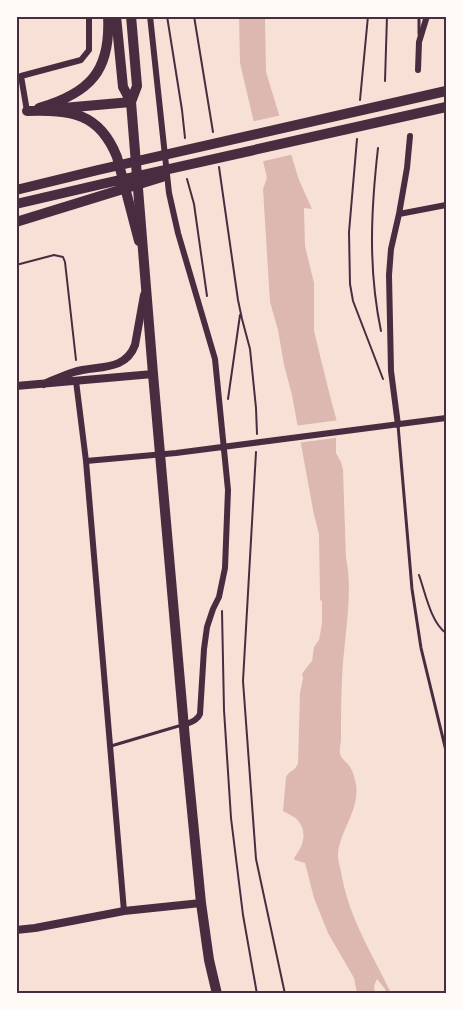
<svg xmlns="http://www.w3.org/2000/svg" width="463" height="1010" viewBox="0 0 463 1010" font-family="'Playfair Display',serif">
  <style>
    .water { fill: #dcb8b0 }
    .pier { fill: #f7e1d7 }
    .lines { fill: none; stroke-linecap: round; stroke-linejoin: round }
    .path { stroke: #4a2c40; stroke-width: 2 }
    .service { stroke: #4a2c40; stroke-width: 3 }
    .minor { stroke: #4a2c40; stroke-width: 6 }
    .tertiary { stroke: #4a2c40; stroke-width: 8 }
    .primary { stroke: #4a2c40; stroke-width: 10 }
    .trunk { stroke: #4a2c40; stroke-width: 10 }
    .neatline { fill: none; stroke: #4a2c40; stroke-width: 2 }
  </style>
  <rect width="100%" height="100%" fill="#f7e1d7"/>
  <!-- water -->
  <path class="water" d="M 239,17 L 265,17 L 266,72 L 299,180 L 312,209 L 304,208 L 305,246 L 314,283 L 314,331 L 330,396 L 340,433 L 336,437 L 336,453 L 341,462 L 343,470 L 346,558 C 354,594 343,643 342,680 C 341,700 341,720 341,739 C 341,744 339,748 340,753 C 341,759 347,762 350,767 C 353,771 355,780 356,784 C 360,810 340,830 338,854 C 338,862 341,870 342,877 C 350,920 373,955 391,993 L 386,993 L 385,989 L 377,979 L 374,986 L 375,993 L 357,993 L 354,978 L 328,933 L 314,898 L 305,863 L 295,860 L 294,858 C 302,848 308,834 299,822 C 296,817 288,814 283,811 L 286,777 C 289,771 294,772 298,764 L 300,693 L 303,678 L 302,674 L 307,667 L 312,661 L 314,647 L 319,640 L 322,624 L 322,602 L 320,599 L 319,534 L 314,515 L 292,395 L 284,365 L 278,330 L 270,302 L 263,189 L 267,178 L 240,63 Z"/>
  <!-- pier -->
  <path class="pier" d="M 282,115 L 294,154 L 260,162 L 251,122 Z
    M 340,420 L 343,433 L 342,437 L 297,443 L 294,426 Z"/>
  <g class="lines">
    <!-- path -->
    <path class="path" d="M 167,16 L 182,110 L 185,138
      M 194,16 L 213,132
      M 385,81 L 387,16
      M 360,100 L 368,16
      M 357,139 L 349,232 L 350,284 L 353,301 L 383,379
      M 378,148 C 371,210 368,269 381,331
      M 219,167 L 238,300 L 242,319 L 250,349 L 256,408 L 257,434
      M 187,179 L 194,204 L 207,296
      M 16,265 L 54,255 L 63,257 L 65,262 L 76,360
      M 228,399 L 240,315
      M 256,452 L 243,681 L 256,859 L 285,994
      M 419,575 C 425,592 431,623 446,633
      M 222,611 L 224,710 L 231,818 L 243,915 L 257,994"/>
    <!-- service -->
    <path class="service" d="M 419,16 L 419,34
      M 398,425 L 412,589 L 421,648 L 446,751
      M 111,746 L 182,725"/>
    <!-- minor -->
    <path class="minor" d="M 150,16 L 169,193 L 178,233 L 215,359 L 228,490 L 225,568 L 219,597 L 213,609 L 207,627 L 204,649 L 200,714 C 197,721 191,722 184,725
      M 418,70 L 419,42 L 427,16
      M 27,111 L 21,76 L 81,60 L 89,50 L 89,16
      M 399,214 L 446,205
      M 76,381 L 86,461 L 124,911
      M 398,425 L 391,371 L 389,275 L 391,249 L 399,214 L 407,168 L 410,136
      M 86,461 L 176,453 L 446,418"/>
    <!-- tertiary -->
    <path class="tertiary" d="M 44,384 C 54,380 64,375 74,372 C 97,365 125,372 135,345 L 144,295
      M 16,386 L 153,374
      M 16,930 L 35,928 L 124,911 L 201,903"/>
    <!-- primary -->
    <path class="primary" d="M 39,108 C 90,93 111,71 108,16
      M 63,108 L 131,102
      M 27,111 C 71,110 99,112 117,157 L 139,241
      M 16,190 L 98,170 L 446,91
      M 16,204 L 102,184 L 446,107
      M 16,222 L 162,177"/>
    <!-- trunk -->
    <path class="trunk" d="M 116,16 L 123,87 L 131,102 L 153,374 L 185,739 L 201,903 L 209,960 L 217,994
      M 131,16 L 137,86 L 131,102"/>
  </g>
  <!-- border -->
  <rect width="463" height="1010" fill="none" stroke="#fffaf5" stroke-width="36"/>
  <rect x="18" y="18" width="427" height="974" class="neatline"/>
</svg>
